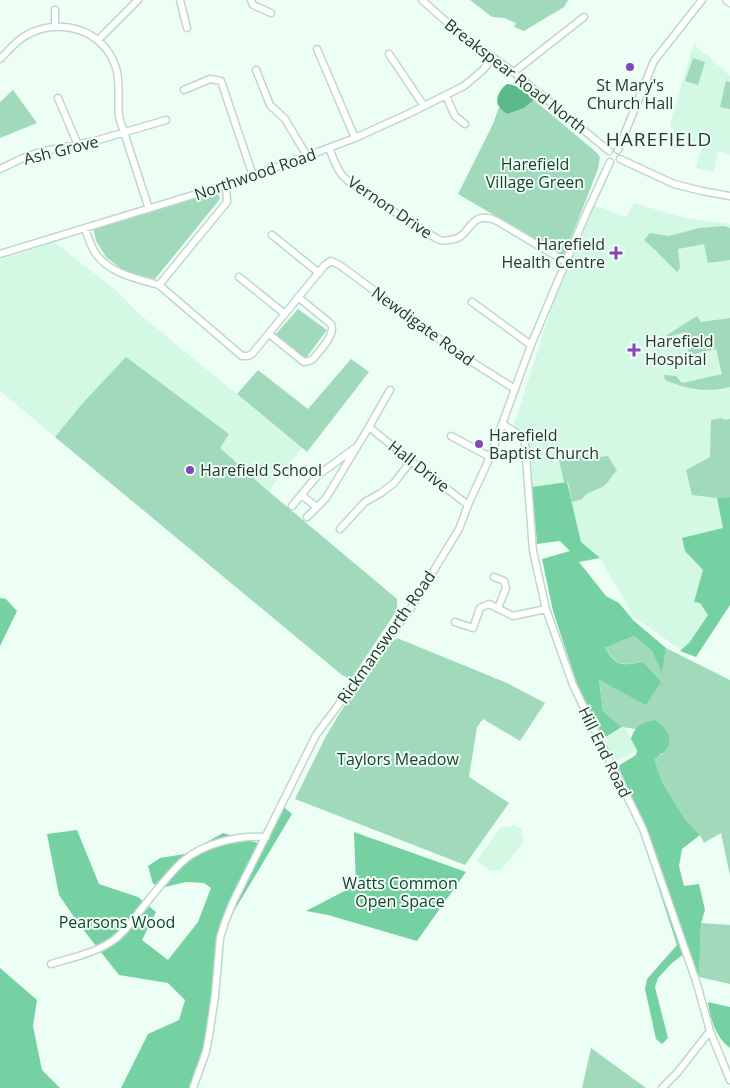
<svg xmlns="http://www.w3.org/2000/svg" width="730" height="1088" viewBox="0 0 730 1088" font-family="'Open Sans',sans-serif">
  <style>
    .built { fill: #d3f8e3 }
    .green { fill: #a0daba }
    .forest { fill: #75d1a2 }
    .water { fill: #5db98c }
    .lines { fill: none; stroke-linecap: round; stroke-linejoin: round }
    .minor-casing { stroke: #bdd9c8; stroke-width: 9 }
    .minor { stroke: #fff; stroke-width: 6 }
    .poi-dot { fill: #8446bc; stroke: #edfef4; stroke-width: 2 }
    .labels { text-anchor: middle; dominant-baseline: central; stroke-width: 4; stroke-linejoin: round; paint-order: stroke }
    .street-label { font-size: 16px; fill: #2b362f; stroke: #edfef4 }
    .poi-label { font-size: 16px; fill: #2b362f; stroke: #edfef4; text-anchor: start }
    .park-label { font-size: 16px; fill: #163e2b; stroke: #edfef4 }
    .quarter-label { font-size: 19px; letter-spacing: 1px; fill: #2b362f; stroke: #edfef4 }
  </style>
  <rect width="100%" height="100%" fill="#edfef4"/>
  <!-- built -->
  <path class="built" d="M 694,43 L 699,50 L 707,55 L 730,76 L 730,155 L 726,153 L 718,151 L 714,172 L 696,168 L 702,146 L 683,139 L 674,133 L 670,124 Z
    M 634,203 L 685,218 L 730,224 L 730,497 L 717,498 L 723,528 L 685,551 L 703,570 L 694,601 L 700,603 L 708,615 L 689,643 L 681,650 L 634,617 L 600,558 L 581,542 L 567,482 L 532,487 L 525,435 L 513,427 L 563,273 L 591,204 L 626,217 Z
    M 54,242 L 117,291 L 138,313 L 302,448 L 269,491 L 397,599 L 397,610 L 351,679 L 342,675 L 0,391 L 0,260 Z
    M 625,727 L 637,750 L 617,761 L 604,738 Z
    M 515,825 L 521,829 L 524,841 L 501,870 L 491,871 L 477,860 L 500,828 Z"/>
  <!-- green -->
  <path class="green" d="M 470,0 L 568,0 L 564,7 L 524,31 L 514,27 L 516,23 L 504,18 L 492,17 Z
    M 693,58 L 705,62 L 698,85 L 685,81 Z
    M 726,81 L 730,82 L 730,109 L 720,107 Z
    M 13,90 L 37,123 L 0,138 L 0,102 Z
    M 534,100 L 596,152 L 600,157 L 598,169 L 564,256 L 458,194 L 493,124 L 499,107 L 507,114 L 524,108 Z
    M 217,189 L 220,199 L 155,279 L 124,271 L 106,257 L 96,241 L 93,227 Z
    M 724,226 L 730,228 L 730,260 L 708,263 L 704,244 L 678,249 L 680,268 L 677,272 L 655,250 L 644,240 L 650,233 L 669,236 L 700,228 Z
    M 298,309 L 327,330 L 306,358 L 275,335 Z
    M 697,316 L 701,322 L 730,318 L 730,387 C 707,393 686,389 665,380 L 664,375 L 676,376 L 682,383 L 722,374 L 716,349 L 689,355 L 687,344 L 688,343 L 686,332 L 667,337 L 667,335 Z
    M 126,357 L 229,434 L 220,448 L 268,491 L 397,599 L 397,610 L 351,679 L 342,675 L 55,437 L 82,404 Z
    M 351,359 L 369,372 L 307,452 L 237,394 L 258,370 L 308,409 Z
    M 722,418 L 725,420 L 730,419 L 730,497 L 717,498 L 692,495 L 686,470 L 710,457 L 711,420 Z
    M 593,453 L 600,457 L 608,456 L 617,471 C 612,474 611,479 606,484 C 599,491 587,490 582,499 L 572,502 L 568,482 L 564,482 L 559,460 L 577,456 L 580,457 Z
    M 634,636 L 652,651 L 662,672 L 666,648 L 730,680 L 730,876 L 721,833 L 704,843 L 700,835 L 685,819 L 662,782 L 653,758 L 663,754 L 643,723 L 635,729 L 622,727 L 603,711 L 599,680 L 646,704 L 643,662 C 622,665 618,667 605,648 Z
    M 397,638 L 507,683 L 545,703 L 520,741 L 483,719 L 477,727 L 469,777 L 509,803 L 465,865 L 295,799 L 325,738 L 341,711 L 387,646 Z
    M 701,923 L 730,925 L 730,984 L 699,977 Z
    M 591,1048 L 646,1088 L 582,1088 Z"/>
  <!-- forest -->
  <path class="forest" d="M 567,482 L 581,542 L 600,558 L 579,562 L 606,596 L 619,603 L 634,621 L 666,648 L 662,673 L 652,651 L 634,636 L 605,648 C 617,668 623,665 643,662 L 661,682 L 646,705 L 599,680 L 603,711 L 622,727 L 604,738 L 577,684 L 553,611 L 542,559 L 570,551 L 560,541 L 537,544 L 532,487 Z
    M 730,497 L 730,605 L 696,657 L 680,651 L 689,643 L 708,615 L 700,603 L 694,602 L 703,570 L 685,551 L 682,538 L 723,528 L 717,498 Z
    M 0,598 L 6,599 L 17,611 L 0,646 Z
    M 655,720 C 667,728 677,743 661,754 C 659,756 656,757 654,759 L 662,782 L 685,819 L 700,835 L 682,849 L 679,866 L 684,886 L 699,884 L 705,910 L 701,923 L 699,977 L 689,950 L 672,963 L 658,978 L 655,987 L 668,1038 L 662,1044 L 656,1039 L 645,989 L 647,979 L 677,945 L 642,837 L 643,821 L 618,766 L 636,755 L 637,750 L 631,739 C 636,724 640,724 655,720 Z
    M 280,804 L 292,814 L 218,938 L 210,1028 L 189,1088 L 121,1088 L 148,1034 L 179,1020 L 185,1000 L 168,983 L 119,975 L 78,923 L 59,895 L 47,834 L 77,830 L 99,884 L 138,897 L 156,912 L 142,940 L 168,960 L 198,922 L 211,888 L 204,883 L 186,882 L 165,887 L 153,884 L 148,866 L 160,858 L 185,854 L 223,833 L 258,843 Z
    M 354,832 L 466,872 L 417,941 L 328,915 L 306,911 L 356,885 Z
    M 0,968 L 37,1000 L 33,1026 L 42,1070 L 60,1088 L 0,1088 Z
    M 708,1002 L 730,1007 L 730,1048 C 716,1038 710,1018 708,1002 Z"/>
  <!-- water -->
  <path class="water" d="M 507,84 C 518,85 526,93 534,100 L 524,108 L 507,114 C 504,112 500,109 498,105 C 495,98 501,88 507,84 Z"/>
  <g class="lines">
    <!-- minor casing -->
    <g class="minor-casing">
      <path id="minor" d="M 180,0 L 187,28
        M 251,0 L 253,5 L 271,13
        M 422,0 L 450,25 L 475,45 L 512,71 L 609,151
        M 726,0 L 730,3
        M 55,26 L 55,10
        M 98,40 L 138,0
        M 317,49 L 355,138
        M 389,54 L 424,106
        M 0,59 C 8,51 16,41 25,36 C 59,16 104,29 116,68 C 121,84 117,101 119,117 L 149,209
        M 256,70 L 270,105 L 285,119 L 307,156
        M 514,72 L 584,17
        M 184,90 L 210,79 L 221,81 L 253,176
        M 446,96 L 455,116 L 465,124
        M 58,98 L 78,145
        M 329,148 C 333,157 336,168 342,175 C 350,184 361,189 370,196 C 384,205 398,214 412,223 C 420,228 429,235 438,239 C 441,241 445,241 449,240 C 473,239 467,208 497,221 L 566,262
        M 618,150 L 654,61 L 702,0
        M 620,159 L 674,184 L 702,191 L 730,196
        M 0,169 L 23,158 L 40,152 L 95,141 L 166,120
        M 85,229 C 88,237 91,247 96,254 C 110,274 138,279 159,285 L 227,202 L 226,185
        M 272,235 L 319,273
        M 0,254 L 226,185 L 307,156 L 355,138 L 408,114 L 464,86 L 483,70 L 492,58
        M 239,277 L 285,314
        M 159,285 L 242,356 L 248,356 L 252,354 L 324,266 L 331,261 L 341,266 L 458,353 L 515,389
        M 472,302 L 531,345
        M 269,334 L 304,362 L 309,361 L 313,359 C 320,350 336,335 331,324 L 298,297
        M 503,424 L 522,437 L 525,444 L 533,551 L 546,609 L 573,685 L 643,829 L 697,984 L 710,1031 L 730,1080
        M 369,427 L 411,461 L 468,505
        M 451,436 L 490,457
        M 301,495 L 317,507
        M 292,506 L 317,476 L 355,448
        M 307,517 L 326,498 L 369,427 L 390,390
        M 340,529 L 365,502 L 381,493 L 394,483 L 411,461
        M 494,577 L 504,581 L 506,588 L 498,608
        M 455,622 L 473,628 L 480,608 L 489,604 L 513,616 L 546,609
        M 51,964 C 71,958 99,952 115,939 C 126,931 134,918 143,907 C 155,892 168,875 183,861 C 204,843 239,835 266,837
        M 193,1088 L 206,1052 L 209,1036 L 215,996 L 220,938 L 225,922 L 233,902 L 316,735 L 411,608 L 459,529 L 468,505 L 490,457 L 531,345 L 586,214 L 610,162
        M 662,1088 L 677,1073 L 710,1031"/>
    </g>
    <!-- minor -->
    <use href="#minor" class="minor"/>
  </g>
  <!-- markers -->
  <g class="poi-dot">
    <circle cx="630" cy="67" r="5"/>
    <path d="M613.5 245.5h5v5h5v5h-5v5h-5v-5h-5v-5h5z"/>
    <path d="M631.5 342.5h5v5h5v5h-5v5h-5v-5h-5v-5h5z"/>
    <circle cx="479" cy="444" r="5"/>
    <circle cx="190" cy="470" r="5"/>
  </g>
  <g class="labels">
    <!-- street labels -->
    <g class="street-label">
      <text transform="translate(516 76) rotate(38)">Breakspear Road North</text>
      <text transform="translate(61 150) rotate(-14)">Ash Grove</text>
      <text transform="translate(255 174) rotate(-19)">Northwood Road</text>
      <text transform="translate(390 207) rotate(34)">Vernon Drive</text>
      <text transform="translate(423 326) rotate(36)">Newdigate Road</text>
      <text transform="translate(419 466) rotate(38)">Hall Drive</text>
      <text transform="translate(386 637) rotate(-55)">Rickmansworth Road</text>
      <text transform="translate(605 752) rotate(64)">Hill End Road</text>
    </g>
    <!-- poi labels -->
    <g class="poi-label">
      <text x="630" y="85" text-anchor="middle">St Mary's<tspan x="630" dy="18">Church Hall</tspan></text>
      <text x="605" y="244" text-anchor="end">Harefield<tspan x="605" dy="18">Health Centre</tspan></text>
      <text x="645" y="341">Harefield<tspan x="645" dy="18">Hospital</tspan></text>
      <text x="489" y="435">Harefield<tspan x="489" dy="18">Baptist Church</tspan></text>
      <text x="200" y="470">Harefield School</text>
    </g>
    <!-- park labels -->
    <g class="park-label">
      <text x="535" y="164">Harefield<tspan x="535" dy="18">Village Green</tspan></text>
      <text x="398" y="759">Taylors Meadow</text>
      <text x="400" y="883">Watts Common<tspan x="400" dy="18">Open Space</tspan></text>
      <text x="117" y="922">Pearsons Wood</text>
    </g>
    <!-- quarter labels -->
    <g class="quarter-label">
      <text x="659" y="139">HAREFIELD</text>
    </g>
  </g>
</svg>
